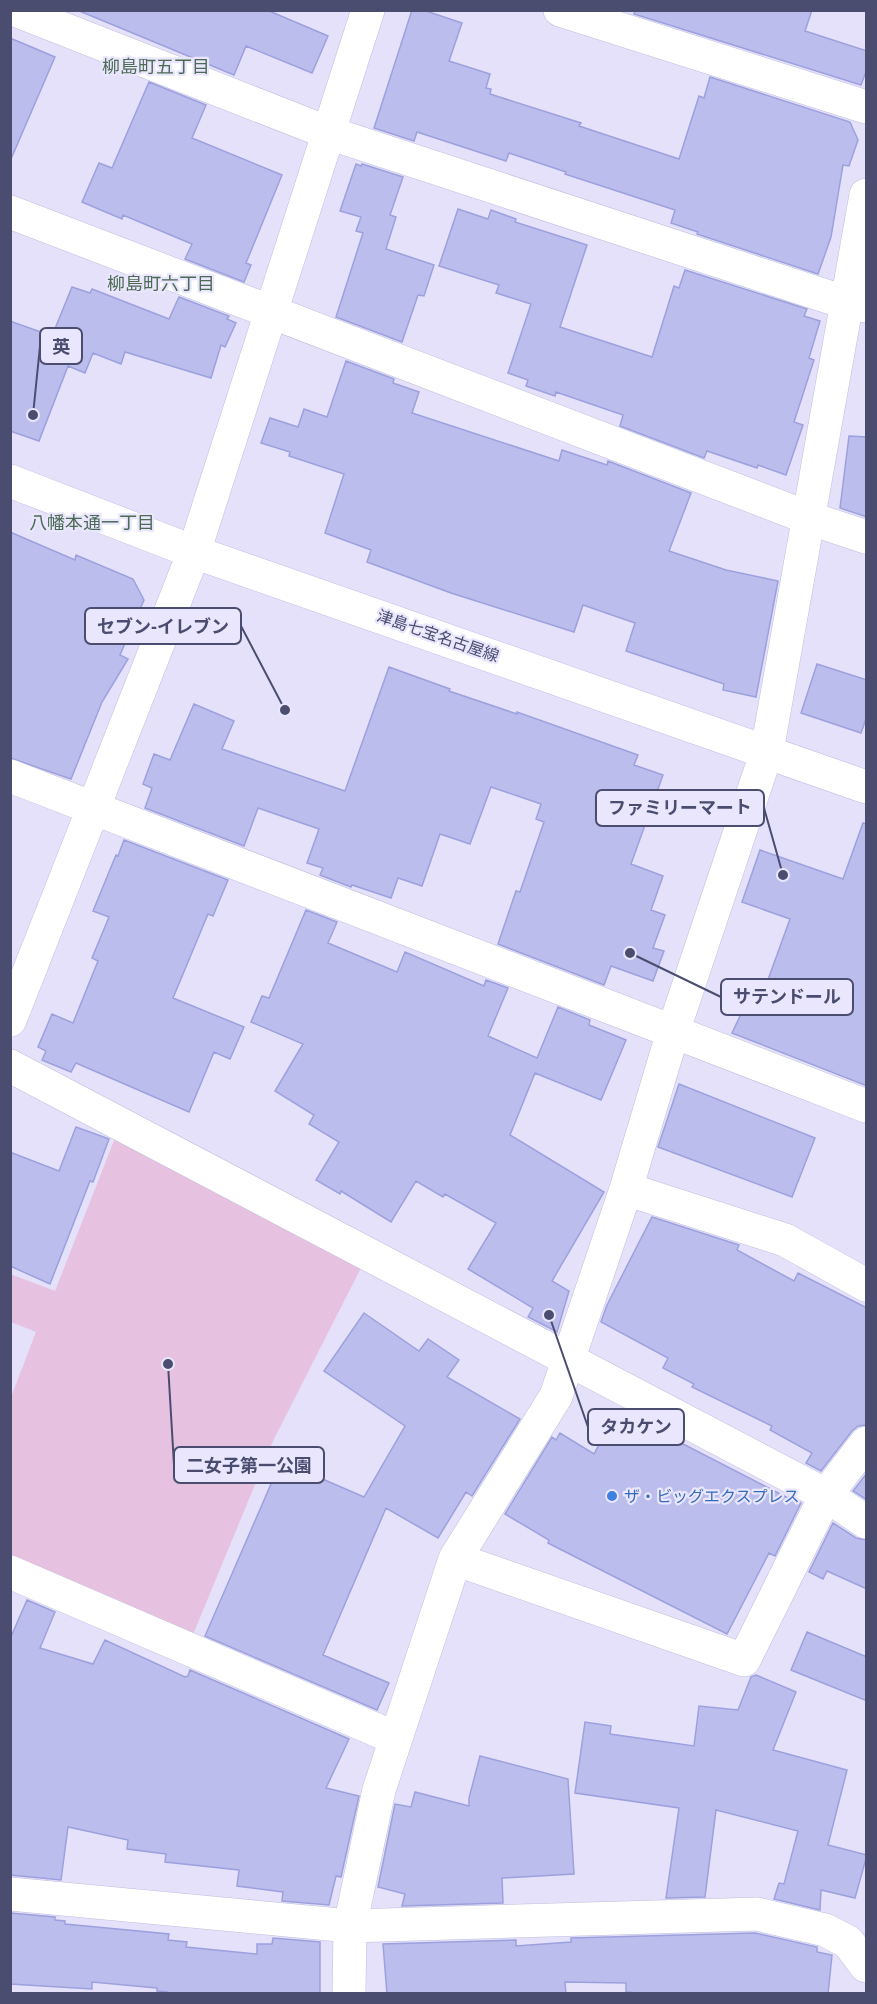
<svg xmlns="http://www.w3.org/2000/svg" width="877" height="2004" viewBox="0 0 877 2004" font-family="Arial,'Noto Sans JP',sans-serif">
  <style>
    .green { fill: #e6c1e0 }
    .building { fill: #bbbded; stroke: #9ca1de; stroke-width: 1.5 }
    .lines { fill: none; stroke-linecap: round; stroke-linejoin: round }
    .street-casing { stroke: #bfbedd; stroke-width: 34 }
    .secondary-casing { stroke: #bfbee3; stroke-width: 34 }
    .street { stroke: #fff; stroke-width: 33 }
    .secondary { stroke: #fff; stroke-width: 33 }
    .shop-dot { fill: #3f7fe0; stroke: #eae6fd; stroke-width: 2 }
    .labels { text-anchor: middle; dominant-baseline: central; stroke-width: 4.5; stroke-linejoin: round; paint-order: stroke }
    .street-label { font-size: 16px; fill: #4a4d6f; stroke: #eae6fd }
    .shop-label { font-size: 16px; fill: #366cbe; stroke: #eae6fd; text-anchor: start }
    .neighbourhood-label { font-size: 18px; fill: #4c6b54; stroke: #eae6fd }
    .leader { fill: none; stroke: #4a4d6f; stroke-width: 2 }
    .callout-dot { fill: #4a4d6f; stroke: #eae6fd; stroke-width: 2 }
    .callout { fill: #eae6fd; stroke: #4a4d6f; stroke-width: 2 }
    .callout-label { font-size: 18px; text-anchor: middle; font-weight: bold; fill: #4a4d6f }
  </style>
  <rect width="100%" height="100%" fill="#e5e1fa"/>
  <!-- green -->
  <path class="green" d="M 115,1138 L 363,1264 L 273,1441 L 192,1637 L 11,1557 L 11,1397 L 36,1332 L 11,1322 L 10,1274 L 55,1291 Z"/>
  <!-- building -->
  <path class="building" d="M 77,10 L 267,10 L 328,36 L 312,73 L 246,46 L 234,75 Z
    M 412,10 L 423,10 L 462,23 L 449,61 L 490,74 L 486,88 L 491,89 L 490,94 L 581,123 L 579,126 L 679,159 L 699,96 L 704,98 L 710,77 L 850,122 L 858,140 L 849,166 L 843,165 L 831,237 L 818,274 L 697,234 L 698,232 L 671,223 L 675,210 L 565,174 L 566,172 L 509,153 L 506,161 L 417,132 L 414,141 L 374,128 Z
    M 635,10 L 812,10 L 805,31 L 867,51 L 867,69 L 861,85 L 634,14 Z
    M 10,38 L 55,57 L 11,159 L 10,159 Z
    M 149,82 L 206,105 L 192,138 L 282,175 L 246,263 L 251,265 L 244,282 L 185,259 L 192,244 L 123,215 L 122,219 L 82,202 L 99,163 L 112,168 Z
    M 356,164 L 361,166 L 362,164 L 403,177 L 390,215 L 396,217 L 386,249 L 434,265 L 424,296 L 418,295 L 402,342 L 336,317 L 363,233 L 356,231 L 361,217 L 340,211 Z
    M 458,209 L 488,219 L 491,210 L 516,219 L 515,222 L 587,245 L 560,327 L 652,357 L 674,286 L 679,288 L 685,270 L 807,309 L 804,316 L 820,321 L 809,358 L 814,360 L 794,422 L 803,425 L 786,475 L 758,465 L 757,468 L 707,451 L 704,458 L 620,426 L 623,415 L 556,392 L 555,396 L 526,386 L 528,380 L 508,373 L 531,304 L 496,293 L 499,285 L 439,266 Z
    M 72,287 L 90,293 L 92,289 L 169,319 L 179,297 L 229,316 L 227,319 L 236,323 L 225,347 L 221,345 L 211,378 L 125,352 L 121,364 L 93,353 L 85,373 L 68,366 L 39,441 L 10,431 L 10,321 L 52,336 Z
    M 346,361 L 394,379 L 393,383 L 419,392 L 412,413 L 559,461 L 562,450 L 607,465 L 608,461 L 691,493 L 669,551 L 726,570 L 778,581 L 756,697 L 723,690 L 724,684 L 626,651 L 635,623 L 583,605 L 574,632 L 451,593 L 367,562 L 371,550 L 325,533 L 344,474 L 289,456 L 290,452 L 261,443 L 270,418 L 298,427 L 304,409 L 327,417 Z
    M 849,436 L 867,437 L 867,517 L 840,508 Z
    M 10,532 L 75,560 L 76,555 L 133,579 L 144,600 L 120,655 L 128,659 L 102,702 L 71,779 L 10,758 Z
    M 817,664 L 867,680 L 867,716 L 861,733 L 801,713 Z
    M 389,667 L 450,689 L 449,691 L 517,714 L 517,712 L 638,755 L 634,765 L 663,775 L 631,864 L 663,876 L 651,910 L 665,915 L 653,948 L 664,951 L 653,981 L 611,966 L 604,985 L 498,944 L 516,891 L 520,892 L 544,822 L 536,819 L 541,804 L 491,787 L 470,844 L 440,834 L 422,886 L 398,878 L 391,898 L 352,885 L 351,887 L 320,875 L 323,868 L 307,863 L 319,829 L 258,808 L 244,846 L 145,808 L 152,788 L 143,784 L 154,754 L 170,760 L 194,704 L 234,721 L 222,749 L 345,791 Z
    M 863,823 L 867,824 L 867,1086 L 732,1033 L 750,995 L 761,999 L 790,919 L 742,902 L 760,850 L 843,879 Z
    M 124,840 L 228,880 L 213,916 L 208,914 L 173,998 L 244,1027 L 230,1059 L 214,1052 L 189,1112 L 76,1063 L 71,1072 L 42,1060 L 46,1051 L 38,1047 L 52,1014 L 73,1023 L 98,961 L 92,958 L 109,917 L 93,911 L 116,855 L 118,856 Z
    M 306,910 L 337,922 L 328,943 L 397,972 L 405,952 L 484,986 L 486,980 L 508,988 L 488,1036 L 537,1058 L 558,1007 L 590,1020 L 589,1025 L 626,1040 L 601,1100 L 535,1073 L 510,1135 L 604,1192 L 552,1281 L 569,1291 L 557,1332 L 528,1317 L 533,1308 L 468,1269 L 496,1223 L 445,1194 L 443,1197 L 416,1181 L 391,1222 L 341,1191 L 340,1194 L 316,1180 L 339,1142 L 309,1124 L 314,1115 L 275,1091 L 303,1044 L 251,1022 L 262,996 L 269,998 Z
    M 679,1084 L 815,1138 L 792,1197 L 658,1147 Z
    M 76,1127 L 109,1139 L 93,1182 L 90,1181 L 50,1284 L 10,1266 L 10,1152 L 59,1171 Z
    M 652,1217 L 739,1245 L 737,1250 L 794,1281 L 798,1273 L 867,1308 L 867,1425 L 858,1426 L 852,1431 L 821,1471 L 806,1463 L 812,1453 L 770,1430 L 772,1426 L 692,1387 L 694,1384 L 663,1368 L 668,1358 L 601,1322 L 607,1305 Z
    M 364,1313 L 419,1351 L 428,1339 L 459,1360 L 447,1377 L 520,1419 L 472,1496 L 466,1492 L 438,1538 L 386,1508 L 323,1655 L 389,1683 L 377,1710 L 205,1636 L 281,1461 L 364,1497 L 405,1426 L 324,1371 Z
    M 617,1410 L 788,1498 L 789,1497 L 801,1503 L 775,1556 L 769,1553 L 727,1634 L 548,1543 L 549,1540 L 505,1514 L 552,1437 L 556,1440 L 560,1433 L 594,1454 Z
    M 867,1473 L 867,1500 L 853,1491 Z
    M 833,1523 L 856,1538 L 867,1540 L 867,1589 L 827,1571 L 823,1579 L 809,1572 Z
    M 27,1600 L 55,1612 L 40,1648 L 93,1664 L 105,1640 L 185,1677 L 188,1676 L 190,1670 L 349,1739 L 326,1788 L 359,1796 L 341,1877 L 336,1876 L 329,1905 L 282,1901 L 283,1892 L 237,1886 L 239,1870 L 165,1862 L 166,1854 L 127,1849 L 128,1840 L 68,1827 L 61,1880 L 10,1875 L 10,1639 Z
    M 807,1632 L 867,1657 L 867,1701 L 791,1670 Z
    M 756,1675 L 796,1692 L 773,1750 L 847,1770 L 828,1845 L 867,1855 L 855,1898 L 821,1890 L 820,1910 L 774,1899 L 779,1883 L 784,1884 L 798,1831 L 716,1810 L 705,1897 L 666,1898 L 679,1808 L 575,1793 L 585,1722 L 611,1726 L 610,1734 L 694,1746 L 699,1706 L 738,1710 L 751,1677 Z
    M 480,1756 L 568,1779 L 574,1874 L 502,1878 L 503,1903 L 402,1906 L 405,1894 L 378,1887 L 395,1804 L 411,1807 L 415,1792 L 469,1806 L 469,1798 Z
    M 10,1913 L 55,1917 L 55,1920 L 65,1921 L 65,1924 L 169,1934 L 168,1940 L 187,1942 L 186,1947 L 257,1954 L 257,1944 L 272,1944 L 273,1938 L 320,1942 L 320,1994 L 166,1994 L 167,1992 L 157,1991 L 157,1988 L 92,1982 L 92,1989 L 10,1984 Z
    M 755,1933 L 817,1947 L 817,1952 L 832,1955 L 828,1994 L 649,1994 L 626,1992 L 626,1983 L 565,1982 L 566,1994 L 387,1994 L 383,1944 L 516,1940 L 516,1946 L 571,1942 L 571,1938 Z"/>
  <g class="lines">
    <!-- street casing -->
    <g class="street-casing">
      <path id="street" d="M 15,10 L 329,133 L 847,303 L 866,306
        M 560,10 L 866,107
        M 10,212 L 809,518 L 866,537
        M 10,776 L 866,1106
        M 10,1066 L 826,1495 L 866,1522
        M 626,1189 L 785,1240 L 866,1285
        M 455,1559 L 744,1660 L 826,1495 L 866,1443
        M 10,1572 L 395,1738
        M 10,1894 L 350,1926 L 757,1914 L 825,1930 L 848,1942 L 866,1966
        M 349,1994 L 350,1926 L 379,1790 L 455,1559 L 556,1396 L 626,1189 L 673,1032 L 767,751 L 866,195"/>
    </g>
    <!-- secondary casing -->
    <g class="secondary-casing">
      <path id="secondary" d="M 10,481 L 194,552 L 866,787
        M 10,1020 L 194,552 L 368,10"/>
    </g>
    <!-- street -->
    <use href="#street" class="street"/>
    <!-- secondary -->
    <use href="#secondary" class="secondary"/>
  </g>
  <!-- markers -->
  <circle class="shop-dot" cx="612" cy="1496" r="6"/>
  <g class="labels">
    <!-- street labels -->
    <g class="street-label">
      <text transform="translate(438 636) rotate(19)">津島七宝名古屋線</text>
    </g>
    <!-- shop labels -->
    <g class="shop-label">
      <text x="624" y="1496">ザ・ビッグエクスプレス</text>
    </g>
    <!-- neighbourhood labels -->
    <g class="neighbourhood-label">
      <text x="156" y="67">柳島町五丁目</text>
      <text x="161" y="284">柳島町六丁目</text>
      <text x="92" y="523">八幡本通一丁目</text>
    </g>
  </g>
  <!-- callouts -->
  <path class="leader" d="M33 415L40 346M285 710L241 626M783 875L764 808M630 953L721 997M549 1315L588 1427M168 1364L174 1465"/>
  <g class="callout-dot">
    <circle cx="33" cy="415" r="6"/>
    <circle cx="285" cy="710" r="6"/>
    <circle cx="783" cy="875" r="6"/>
    <circle cx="630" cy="953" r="6"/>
    <circle cx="549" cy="1315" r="6"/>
    <circle cx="168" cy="1364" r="6"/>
  </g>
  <g class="callout">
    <rect x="40" y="328" width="42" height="36" rx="6"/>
    <rect x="85" y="608" width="156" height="36" rx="6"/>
    <rect x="596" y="790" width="168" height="36" rx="6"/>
    <rect x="721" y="979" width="132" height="36" rx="6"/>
    <rect x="588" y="1409" width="96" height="36" rx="6"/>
    <rect x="174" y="1447" width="150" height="36" rx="6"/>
  </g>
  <g class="callout-label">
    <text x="61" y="353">英</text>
    <text x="163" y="633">セブン-イレブン</text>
    <text x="680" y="814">ファミリーマート</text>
    <text x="787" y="1003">サテンドール</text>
    <text x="636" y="1433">タカケン</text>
    <text x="249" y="1472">二女子第一公園</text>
  </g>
  <!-- border -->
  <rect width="877" height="2004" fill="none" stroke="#4a4d6f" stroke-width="24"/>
</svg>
